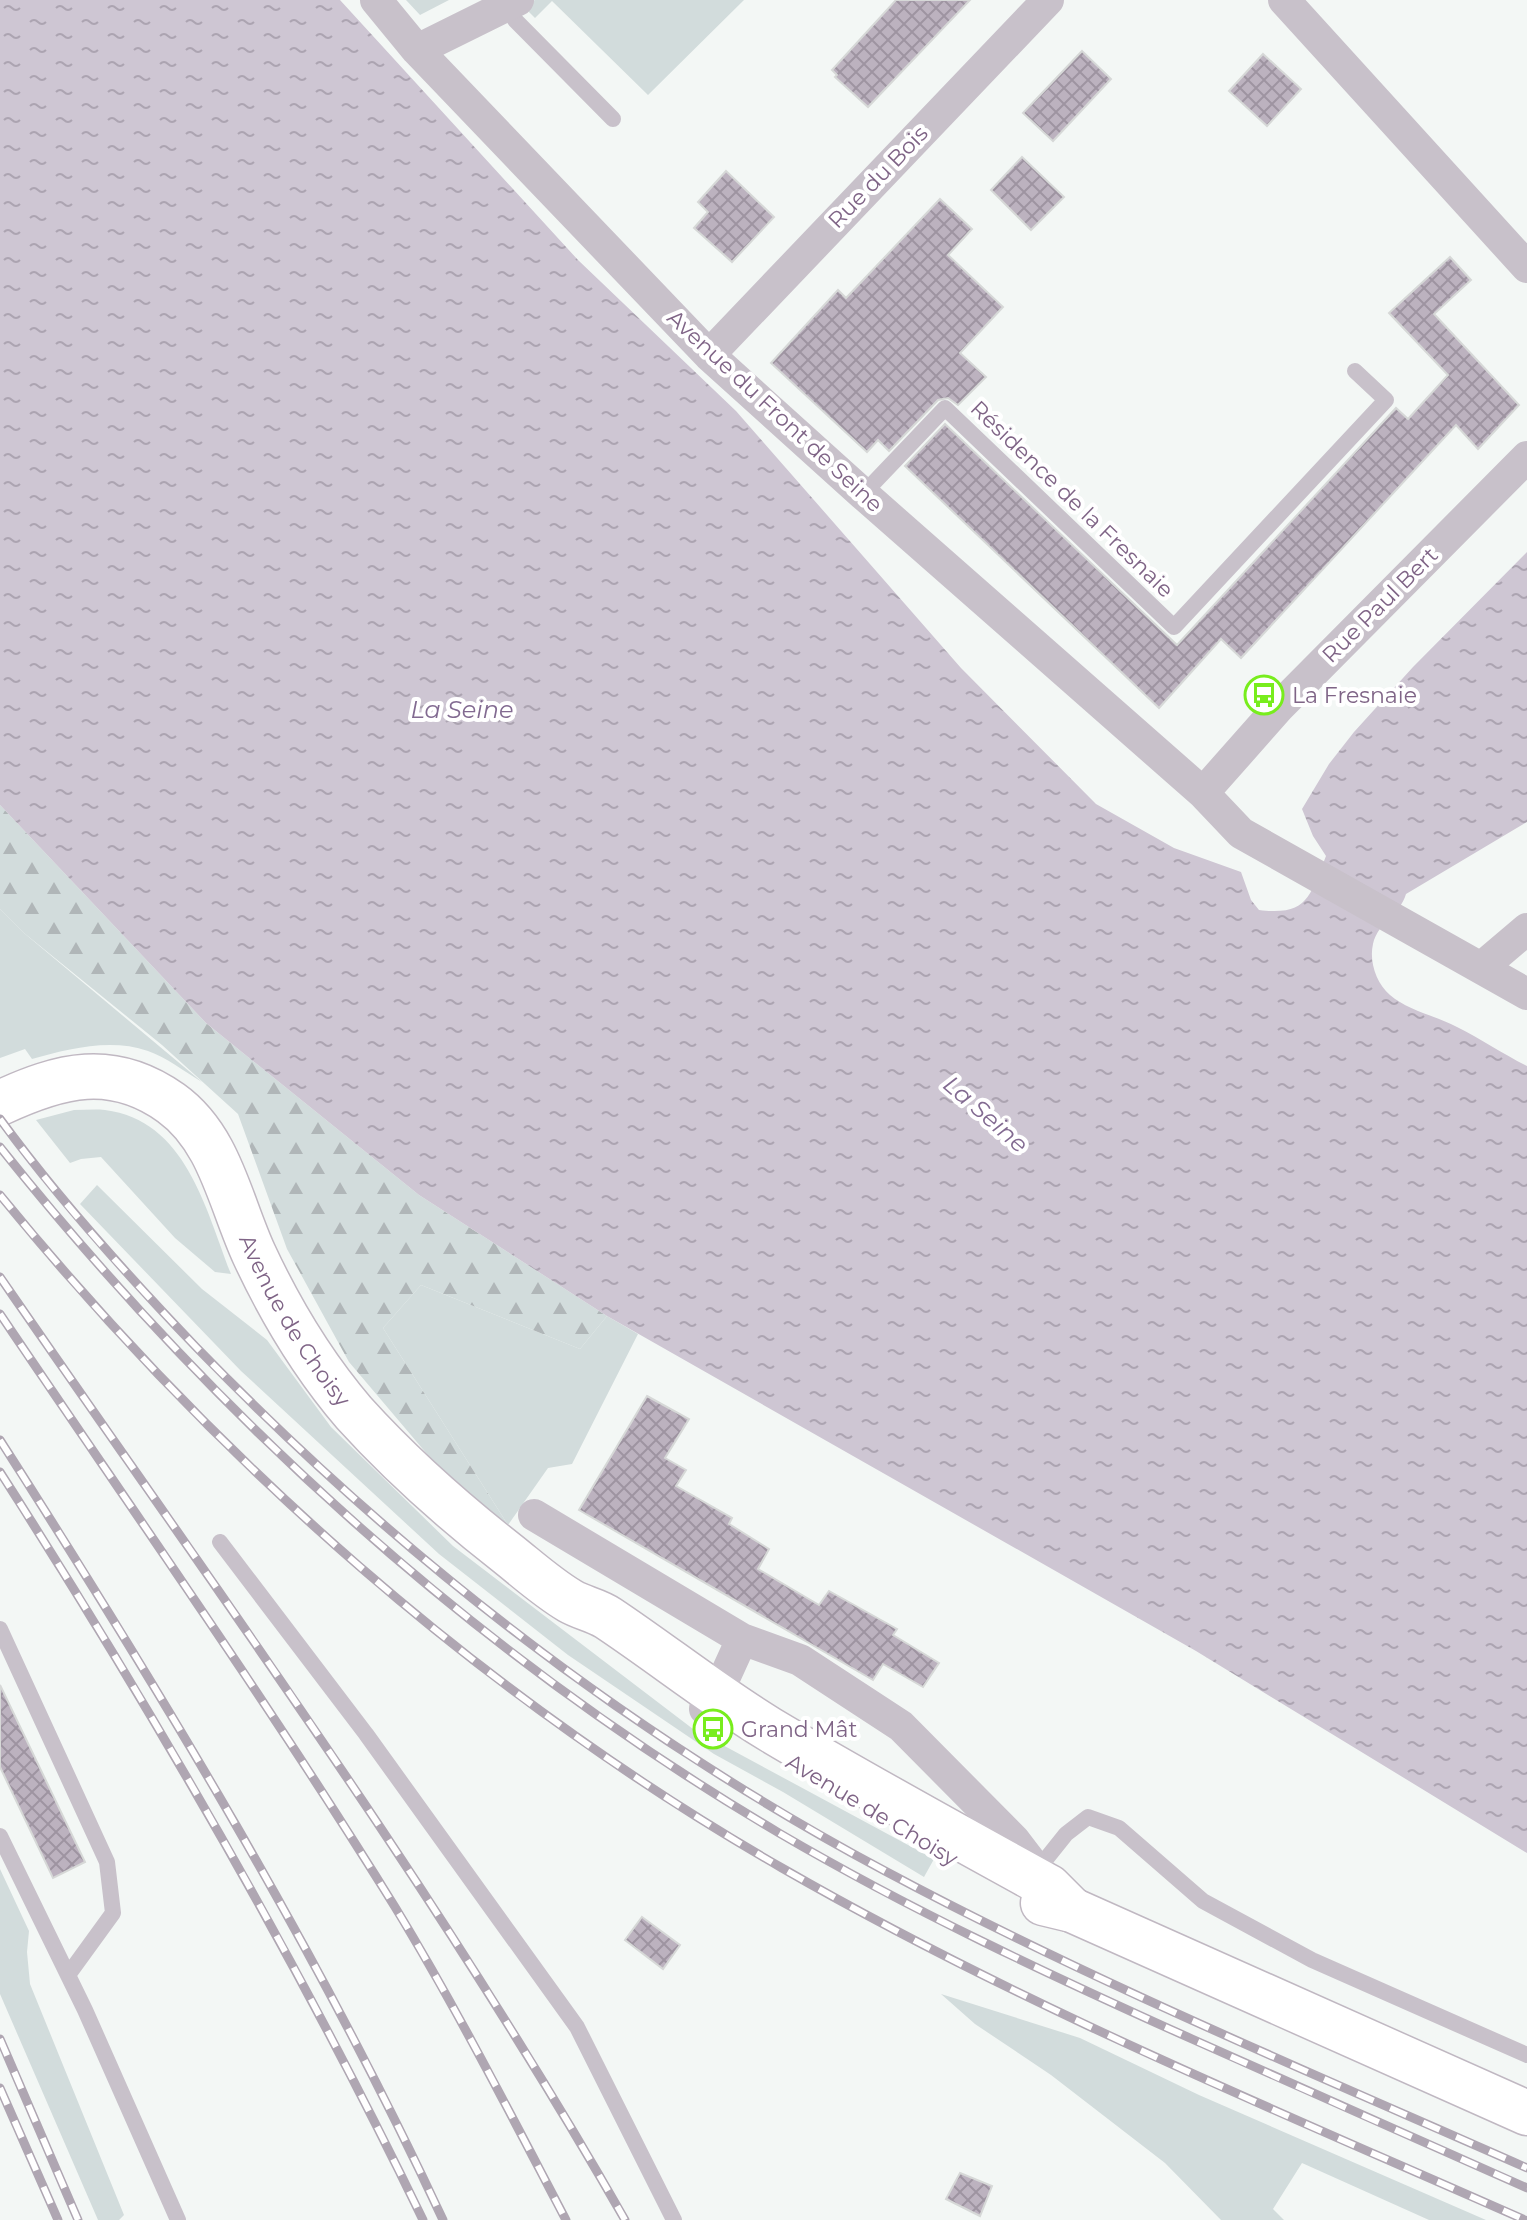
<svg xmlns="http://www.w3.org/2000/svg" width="1527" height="2220" viewBox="0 0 1527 2220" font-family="Montserrat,sans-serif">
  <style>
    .grass { fill: #d2dcdc }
    .forest { fill: url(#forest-firs) }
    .water { fill: url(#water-ripples) }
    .building { fill: url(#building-cross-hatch); stroke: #d6d8d7; stroke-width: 2 }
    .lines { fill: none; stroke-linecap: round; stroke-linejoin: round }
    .secondary-casing { stroke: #c0b8c2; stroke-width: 47 }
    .service { stroke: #c8c1ca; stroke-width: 16 }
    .minor { stroke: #c8c1ca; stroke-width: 32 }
    .secondary { stroke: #fff; stroke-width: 44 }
    .rail-casing { stroke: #afa6b2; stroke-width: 9 }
    .rail { stroke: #fff; stroke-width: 6; stroke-dasharray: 18; stroke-linecap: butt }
    .labels { text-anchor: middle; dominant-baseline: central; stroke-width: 8; stroke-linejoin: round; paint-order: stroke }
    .street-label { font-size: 22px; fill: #7f6486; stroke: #fff }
    .poi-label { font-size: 22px; fill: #7f6486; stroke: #fff; text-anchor: start }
    .water-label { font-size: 24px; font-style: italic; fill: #826a91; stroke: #fff }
  </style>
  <defs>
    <pattern id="forest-firs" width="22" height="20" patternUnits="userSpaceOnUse" patternTransform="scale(2)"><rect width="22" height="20" fill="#d2dcdc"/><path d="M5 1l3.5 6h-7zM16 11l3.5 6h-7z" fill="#b0b6b8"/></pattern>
    <pattern id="water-ripples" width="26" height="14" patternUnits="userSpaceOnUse" patternTransform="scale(2)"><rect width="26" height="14" fill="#cec6d3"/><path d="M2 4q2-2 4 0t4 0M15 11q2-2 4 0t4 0" fill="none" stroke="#aca4b1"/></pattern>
    <pattern id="building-cross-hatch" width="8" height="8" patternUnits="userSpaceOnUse" patternTransform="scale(2)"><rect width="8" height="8" fill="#bcb2bf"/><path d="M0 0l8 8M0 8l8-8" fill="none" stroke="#9e94a1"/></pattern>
  </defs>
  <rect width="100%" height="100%" fill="#f3f7f5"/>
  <!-- grass -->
  <path class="grass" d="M 406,0 L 449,0 L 420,15 Z
    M 535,0 L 744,0 L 648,95 L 552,1 L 535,18 L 527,10 L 529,3 Z
    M 0,909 L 24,933 L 202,1082 C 185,1072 166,1057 148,1051 C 110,1038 68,1049 32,1059 L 25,1049 L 0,1058 Z
    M 74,1110 C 84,1110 95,1109 105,1110 C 186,1120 206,1210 231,1274 L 215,1272 L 175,1238 L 101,1157 L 81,1159 L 70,1163 L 36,1120 Z
    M 97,1185 L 202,1289 L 267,1340 L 331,1427 L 453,1546 L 693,1729 L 934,1859 L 924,1877 L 783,1792 L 714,1754 L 568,1655 L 439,1554 L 241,1371 L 80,1204 Z
    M 421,1285 L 580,1349 L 607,1316 L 638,1334 L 572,1464 L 548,1468 L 508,1525 L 383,1328 Z
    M 0,1869 L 29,1931 L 27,1952 L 30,1984 L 124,2215 L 119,2220 L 98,2220 L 0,1994 Z
    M 941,1994 L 1080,2038 L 1199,2095 L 1486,2220 L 1429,2220 L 1302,2163 L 1273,2209 L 1284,2220 L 1221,2220 L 1165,2163 L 1051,2075 L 975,2024 Z"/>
  <!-- forest -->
  <path class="forest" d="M 0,805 L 206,1023 L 419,1195 L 607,1316 L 580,1349 L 421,1285 L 383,1328 L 508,1525 L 477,1513 L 349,1362 L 287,1249 L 238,1114 L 162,1045 L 24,933 L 0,909 Z"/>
  <!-- water -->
  <path class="water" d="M 0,0 L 340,0 L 578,260 L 736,411 L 961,668 L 1096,804 L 1174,848 L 1241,872 L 1251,900 L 1259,910 C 1308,916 1310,896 1326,856 L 1313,836 L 1302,809 L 1329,764 L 1354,732 L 1413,667 L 1527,552 L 1527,822 L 1406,894 C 1400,915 1378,922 1373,944 C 1369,961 1376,983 1390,995 C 1407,1010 1436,1016 1457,1027 C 1481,1039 1503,1054 1527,1066 L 1527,1853 L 1196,1651 L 607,1316 L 419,1195 L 206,1023 L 0,805 Z"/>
  <!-- building -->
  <path class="building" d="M 896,0 L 970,0 L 868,107 L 835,77 L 837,75 L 832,70 Z
    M 1082,51 L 1111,79 L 1053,141 L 1023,113 Z
    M 1263,54 L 1301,89 L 1267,126 L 1229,91 Z
    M 1022,157 L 1064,197 L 1031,230 L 991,190 Z
    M 726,171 L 774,217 L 732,262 L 694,228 L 708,212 L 698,202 Z
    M 940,199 L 972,229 L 948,255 L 1003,307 L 960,353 L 986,377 L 958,405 L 948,398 L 938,400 L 889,451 L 878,440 L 867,452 L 771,363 L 838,290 L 846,298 Z
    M 1450,257 L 1471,280 L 1434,314 L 1519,405 L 1478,449 L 1456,425 L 1241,658 L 1221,639 L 1159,708 L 905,466 L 945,424 L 1177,645 L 1396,408 L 1408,419 L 1448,375 L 1389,313 Z
    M 647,1396 L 689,1419 L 665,1458 L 686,1470 L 676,1486 L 732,1518 L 729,1524 L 769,1549 L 758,1569 L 819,1605 L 829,1591 L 897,1629 L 893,1635 L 939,1663 L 923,1687 L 883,1664 L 873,1680 L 579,1510 Z
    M 0,1685 L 85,1862 L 53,1878 L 0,1767 Z
    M 642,1917 L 680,1945 L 663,1969 L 625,1940 Z
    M 960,2173 L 992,2186 L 980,2216 L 946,2199 Z"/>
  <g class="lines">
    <!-- secondary casing -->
    <g class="secondary-casing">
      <g id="secondary">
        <path id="s1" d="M 0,1103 C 60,1075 112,1061 171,1103 C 220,1138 230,1202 254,1254 C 280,1310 313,1365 354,1413 C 401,1465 453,1511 508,1554 C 528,1570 548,1588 570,1601 C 582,1608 596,1610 608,1618 C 662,1654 713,1695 769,1729 C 861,1784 955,1835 1049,1887 L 1072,1910"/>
        <path d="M 1043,1903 L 1072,1910 L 1527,2113"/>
      </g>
    </g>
    <!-- service -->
    <path class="service" d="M 507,6 L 515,20 L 613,119
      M 863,494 L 945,408 L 1174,627 L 1386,400 L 1355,371
      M 220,1542 L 366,1734 L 577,2027 L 674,2220
      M 0,1629 L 107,1862 L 113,1913 L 68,1975
      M 0,1836 L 85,2010 L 178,2220
      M 1038,1869 L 1066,1834 L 1088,1817 L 1119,1828 L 1203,1901 L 1312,1960 L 1527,2055"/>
    <!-- minor -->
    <path class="minor" d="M 376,0 L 417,50 L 709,355 L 863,494 L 1203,793 L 1241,833 L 1527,994
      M 1284,0 L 1527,267
      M 417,50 L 518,0
      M 709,355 L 1048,0
      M 1203,793 L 1279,707 L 1527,457
      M 1481,968 L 1527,929
      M 534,1515 L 742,1639 L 800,1660 L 901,1726 L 1014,1840 L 1043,1878
      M 705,1709 L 717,1694 L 742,1639"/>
    <!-- secondary -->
    <use href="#secondary" class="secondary"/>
    <!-- rail casing -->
    <g class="rail-casing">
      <path id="rail" d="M 0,1119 C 59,1200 128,1276 197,1348 C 399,1556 629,1734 885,1871 C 1093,1982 1312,2073 1527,2168
        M 0,1147 C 218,1420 478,1655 779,1833 C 912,1911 1052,1976 1192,2039 C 1303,2089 1415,2138 1527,2188
        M 0,1195 C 219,1463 481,1695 782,1868 C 1018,2004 1276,2110 1525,2220
        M 0,1277 C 214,1587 438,1892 625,2220
        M 0,1314 C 133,1511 270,1705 395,1907 C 457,2009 511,2115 566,2220
        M 0,1440 C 161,1692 317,1949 443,2220
        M 0,1472 C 155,1714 298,1961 423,2220
        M 0,2039 L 78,2220
        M 0,2088 L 58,2220"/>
    </g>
    <!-- rail -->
    <use href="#rail" class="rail"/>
  </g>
  <!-- icons -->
  <defs>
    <g id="bus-ring" transform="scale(2)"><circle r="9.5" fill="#fff" stroke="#78ed1d" stroke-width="1.5"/><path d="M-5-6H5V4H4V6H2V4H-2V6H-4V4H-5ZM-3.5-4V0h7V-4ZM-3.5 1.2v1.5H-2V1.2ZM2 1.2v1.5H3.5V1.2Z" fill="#78ed1d"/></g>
  </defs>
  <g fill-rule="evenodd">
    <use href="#bus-ring" x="1264" y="695"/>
    <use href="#bus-ring" x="713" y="1729"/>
  </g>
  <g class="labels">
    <!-- street labels -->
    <g class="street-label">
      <text transform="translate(878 177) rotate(-46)">Rue du Bois</text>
      <text transform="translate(775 411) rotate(43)">Avenue du Front de Seine</text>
      <text transform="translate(1072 499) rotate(44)">Résidence de la Fresnaie</text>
      <text transform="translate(1380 605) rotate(-45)">Rue Paul Bert</text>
      <text stroke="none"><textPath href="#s1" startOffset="434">Avenue de Choisy</textPath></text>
      <text transform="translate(872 1810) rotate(31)">Avenue de Choisy</text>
    </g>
    <!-- poi labels -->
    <g class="poi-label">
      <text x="1292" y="695">La Fresnaie</text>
      <text x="741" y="1729">Grand Mât</text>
    </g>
    <!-- water labels -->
    <g class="water-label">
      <text x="462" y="709">La Seine</text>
      <text transform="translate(986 1114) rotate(41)">La Seine</text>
    </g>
  </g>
</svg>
